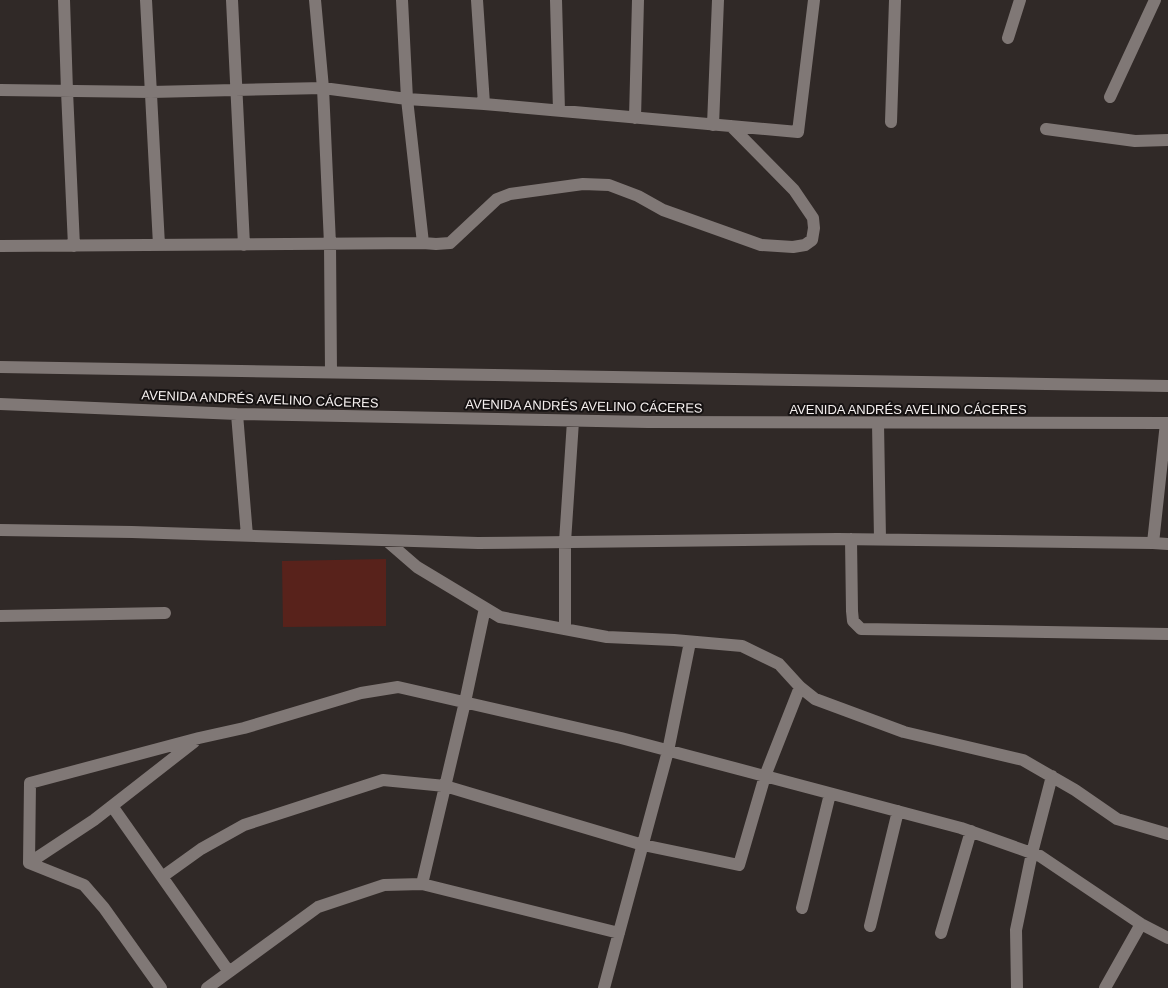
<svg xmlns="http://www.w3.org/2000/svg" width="1168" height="988" viewBox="0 0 1168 988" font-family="Arial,sans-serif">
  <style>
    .grass { fill: #58221b }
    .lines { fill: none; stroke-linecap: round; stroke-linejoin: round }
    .minor { stroke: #807876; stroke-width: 12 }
    .labels { text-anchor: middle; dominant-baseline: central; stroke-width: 4; stroke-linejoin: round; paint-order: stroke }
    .street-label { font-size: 13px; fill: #f5f0ef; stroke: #161212 }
  </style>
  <rect width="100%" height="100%" fill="#302927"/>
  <!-- grass -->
  <path class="grass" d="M 386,559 L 386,626 L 283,627 L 282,561 Z"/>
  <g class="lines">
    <!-- minor -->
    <path class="minor" d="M 64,0 L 67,91 L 74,246
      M 146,0 L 159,245
      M 232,0 L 244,245
      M 315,0 L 323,88 L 330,244 L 331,372
      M 402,0 L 407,99 L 423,243
      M 477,0 L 484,104
      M 556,0 L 559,111
      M 1008,38 L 1020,0
      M 0,90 L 151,92 L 323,88 L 407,99 L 484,104 L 798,132 L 814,0
      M 1110,97 L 1155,0
      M 635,118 L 638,0
      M 891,122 L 895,0
      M 713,125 L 718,0
      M 1046,129 L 1135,141 L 1168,140
      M 0,246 L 423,243 L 436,244 L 450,243 L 497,199 L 510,194 L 583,184 L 609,185 L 638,196 L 663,210 L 761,245 L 793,247 L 805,245 L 812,240 L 814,228 L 813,218 L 794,190 L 731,126
      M 0,367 L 1168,386
      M 0,404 L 237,414 L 648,422 L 1168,423
      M 237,414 L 247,536
      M 878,423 L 880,539
      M 0,530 L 132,532 L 478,543 L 838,539 L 1153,543 L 1168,544
      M 851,539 L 852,611 L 853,621 L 861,629 L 1168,634
      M 387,541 L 417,567 L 500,617 L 607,637 L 674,640 L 742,646 L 779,664 L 800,687 L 815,699 L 904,732 L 1023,760 L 1075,790 L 1117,819 L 1168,834
      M 1153,543 L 1166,423
      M 0,616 L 165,613
      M 565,629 L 565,542 L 573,421
      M 112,806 L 229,972
      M 29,863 L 30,783 L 199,738 L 244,728 L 361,693 L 398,687 L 621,738 L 961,828 L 1040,856 L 1141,924 L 1168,938
      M 29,863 L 94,820 L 194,742
      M 29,863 L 84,885 L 104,908 L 161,988
      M 162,877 L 201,849 L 244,825 L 383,780 L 445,786 L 643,845 L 739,865 L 765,776 L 800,687
      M 422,884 L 465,702 L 485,608
      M 802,908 L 830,794
      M 870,926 L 898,811
      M 941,933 L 971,831
      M 207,988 L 318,907 L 384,885 L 422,884 L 619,933
      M 604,988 L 668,751 L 690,642
      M 1017,988 L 1016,930 L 1032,853 L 1052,776
      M 1105,988 L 1141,924"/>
  </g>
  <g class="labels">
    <!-- street labels -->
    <g class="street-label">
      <text transform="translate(260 399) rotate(2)">AVENIDA ANDRÉS AVELINO CÁCERES</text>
      <text transform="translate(584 406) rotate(1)">AVENIDA ANDRÉS AVELINO CÁCERES</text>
      <text x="908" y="409">AVENIDA ANDRÉS AVELINO CÁCERES</text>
    </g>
  </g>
</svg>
